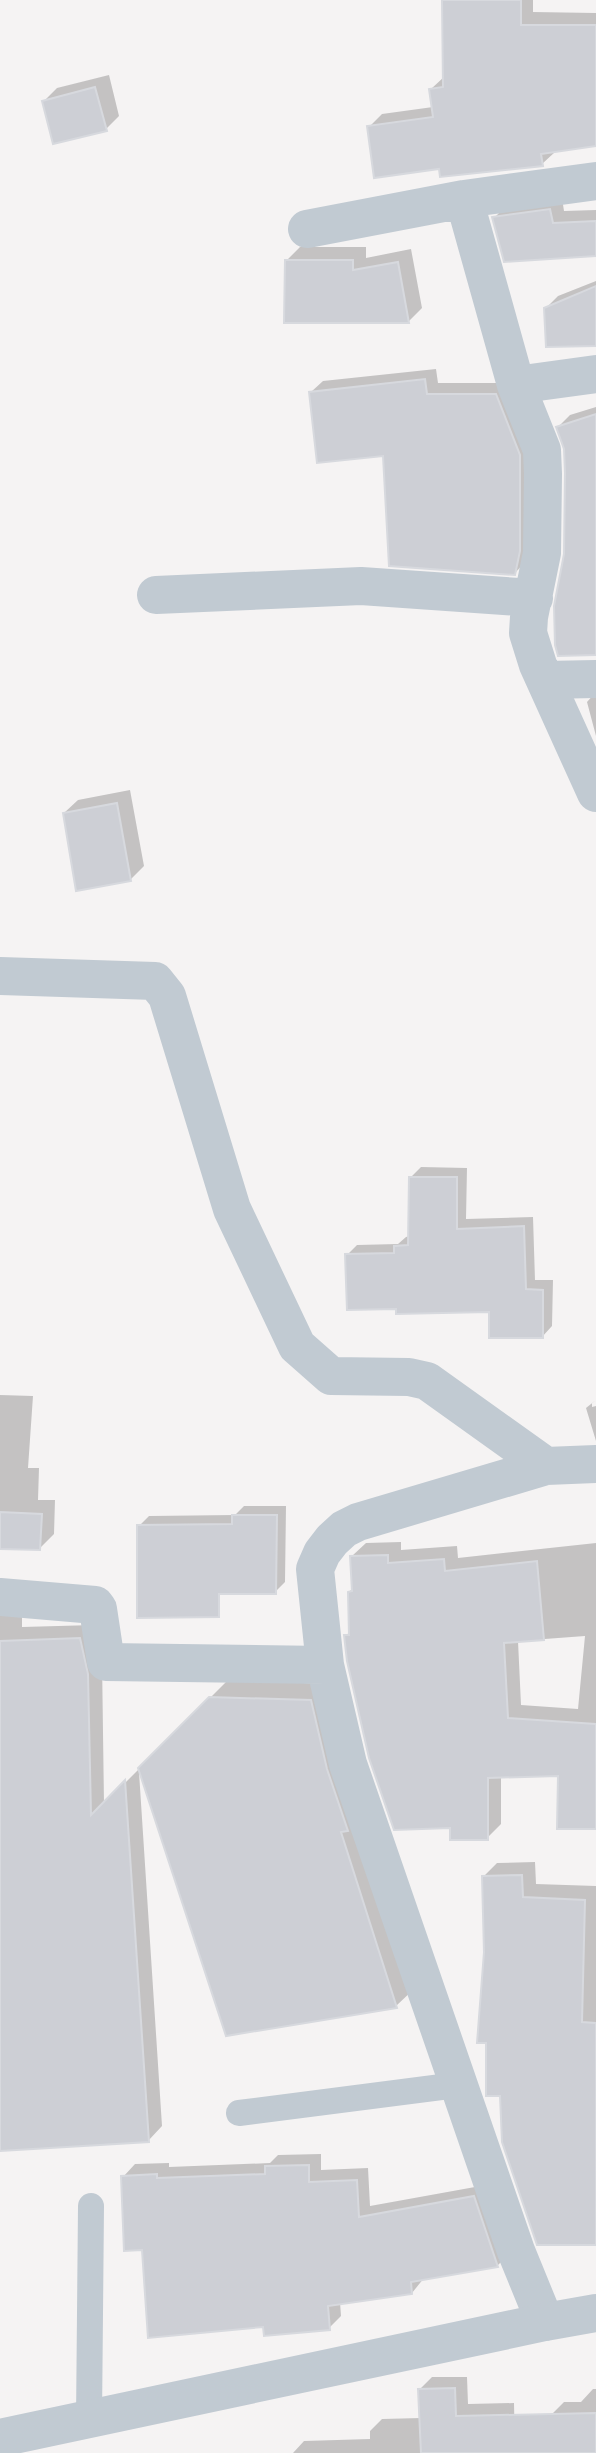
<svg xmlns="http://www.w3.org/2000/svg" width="596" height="2453" viewBox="0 0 596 2453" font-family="Commissioner,sans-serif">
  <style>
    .shadow { fill: #0003; fill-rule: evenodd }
    .building { fill: #cdcfd5; stroke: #d7d9de; stroke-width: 2 }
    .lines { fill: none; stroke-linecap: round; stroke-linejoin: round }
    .service { stroke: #c1cad2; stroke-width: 26 }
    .minor { stroke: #c1cad2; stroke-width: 38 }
    .tertiary { stroke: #c1cad2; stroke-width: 38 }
  </style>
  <rect width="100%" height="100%" fill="#f5f3f3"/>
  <!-- shadow -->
  <path class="shadow" d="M 444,0 L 533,0 L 533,12 L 596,13 L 596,144 L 555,152 L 542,164 L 440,167 L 369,127 L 382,114 L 433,107 L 431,89 L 445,76 Z
    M 109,75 L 119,116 L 106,129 L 44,101 L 57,88 Z
    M 562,198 L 564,211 L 596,210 L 596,254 L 494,218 L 506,206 Z
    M 300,247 L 366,247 L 366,258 L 411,249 L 422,308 L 409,321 L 287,260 Z
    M 596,281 L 596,344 L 546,308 L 558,296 Z
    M 436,369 L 438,383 L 508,383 L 531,442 L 526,561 L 515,573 L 385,454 L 311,392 L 323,381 Z
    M 596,407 L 596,655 L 559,655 L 566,553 L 566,448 L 558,427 L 570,415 Z
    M 596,692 L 596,736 L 587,702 Z
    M 130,790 L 144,866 L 130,880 L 64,813 L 78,800 Z
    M 421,1167 L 467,1168 L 466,1219 L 533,1217 L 535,1280 L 553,1280 L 552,1326 L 542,1337 L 491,1310 L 398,1307 L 347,1255 L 357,1245 L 398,1244 L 406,1237 L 410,1236 L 411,1177 Z
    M 0,1395 L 33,1396 L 28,1468 L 39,1468 L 38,1500 L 55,1500 L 54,1534 L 40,1548 L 0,1547 Z
    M 596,1400 L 592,1403 L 592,1407 L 596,1406 L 596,1441 L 586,1408 Z
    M 244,1506 L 286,1506 L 285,1582 L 275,1592 L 139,1526 L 149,1516 L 235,1515 Z
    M 401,1542 L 401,1550 L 457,1546 L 458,1558 L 596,1543 L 596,1827 L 560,1774 L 501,1776 L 501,1824 L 487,1838 L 451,1827 L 346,1636 L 350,1631 L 349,1592 L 353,1588 L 352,1556 L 366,1543 ZM 585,1636 L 578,1709 L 521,1705 L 518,1641 Z
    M 22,1612 L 22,1627 L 94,1625 L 102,1659 L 104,1804 L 228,1680 L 328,1684 L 414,1989 L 396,2006 L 139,1772 L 162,2126 L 148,2141 L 0,2150 L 0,1613 Z
    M 535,1862 L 536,1884 L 596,1886 L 596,2243 L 501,2094 L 486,1952 L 483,1877 L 497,1863 Z
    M 321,2154 L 321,2170 L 368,2168 L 370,2206 L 486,2185 L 509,2254 L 497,2266 L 424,2278 L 412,2293 L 340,2302 L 341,2316 L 329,2328 L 265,2325 L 144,2248 L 123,2177 L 135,2164 L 169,2163 L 169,2167 L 270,2163 L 278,2155 Z
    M 432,2377 L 467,2377 L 468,2404 L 514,2403 L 515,2453 L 293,2453 L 304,2441 L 370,2439 L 370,2431 L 382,2419 L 421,2418 L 420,2389 Z
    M 593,2389 L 596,2389 L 596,2453 L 558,2453 L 551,2415 L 564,2402 L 581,2402 Z"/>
  <!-- building -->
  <path class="building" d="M 442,0 L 521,0 L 521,25 L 596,25 L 596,146 L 541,154 L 543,166 L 440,177 L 439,169 L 374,178 L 367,126 L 433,117 L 429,89 L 443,87 Z
    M 95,87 L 107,131 L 53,144 L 42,101 Z
    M 550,209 L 553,223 L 596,221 L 596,256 L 504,262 L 492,217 Z
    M 285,260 L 353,260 L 353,270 L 398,262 L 409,323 L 284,323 Z
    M 596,286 L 596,346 L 546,347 L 544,308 Z
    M 425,379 L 427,394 L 496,394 L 520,455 L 520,551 L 515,575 L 389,566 L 383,456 L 317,463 L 309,392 Z
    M 596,414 L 596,655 L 558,656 L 555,645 L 554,606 L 564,554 L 565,473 L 564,449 L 556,427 Z
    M 117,803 L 131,881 L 76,891 L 63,813 Z
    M 409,1177 L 457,1177 L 457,1229 L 524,1226 L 526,1289 L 543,1290 L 543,1338 L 489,1338 L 489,1312 L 396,1314 L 396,1309 L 347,1310 L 345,1254 L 394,1253 L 394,1246 L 408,1245 Z
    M 0,1512 L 42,1514 L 40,1550 L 0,1549 Z
    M 232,1515 L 277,1515 L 276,1594 L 219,1594 L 219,1617 L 137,1618 L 137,1525 L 232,1524 Z
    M 388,1555 L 388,1563 L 444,1559 L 445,1571 L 537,1561 L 544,1640 L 504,1643 L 508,1718 L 596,1724 L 596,1829 L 557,1829 L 558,1776 L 488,1778 L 488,1840 L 450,1840 L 450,1828 L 394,1830 L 369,1758 L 347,1661 L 344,1635 L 349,1635 L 348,1592 L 352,1591 L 350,1556 Z
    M 80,1638 L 88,1674 L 91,1815 L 125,1780 L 149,2142 L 0,2151 L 0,1641 Z
    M 209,1697 L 311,1700 L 327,1769 L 348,1831 L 341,1832 L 397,2008 L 226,2036 L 138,1768 Z
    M 522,1875 L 523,1897 L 585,1900 L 582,2022 L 596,2023 L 596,2245 L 537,2245 L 502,2142 L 500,2096 L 486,2096 L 486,2043 L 477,2043 L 484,1952 L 482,1876 Z
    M 309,2165 L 309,2182 L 357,2180 L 359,2217 L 474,2196 L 498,2267 L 411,2282 L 412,2294 L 328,2306 L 330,2330 L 264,2336 L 263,2327 L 148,2338 L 142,2250 L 124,2251 L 121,2176 L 157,2174 L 157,2178 L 265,2174 L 265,2166 Z
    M 455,2388 L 456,2416 L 596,2413 L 596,2453 L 421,2453 L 418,2389 Z"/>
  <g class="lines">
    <!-- service -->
    <path class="service" d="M 239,2113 L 457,2085
      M 89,2420 L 91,2206"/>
    <!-- minor -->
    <path class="minor" d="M 464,199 L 516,385 L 596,374
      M 307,229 L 464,199 L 596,181
      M 516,385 L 542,450 L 543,474 L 542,553 L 529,617 L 528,633 L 538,665 L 596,793
      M 156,595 L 361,586 L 534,598
      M 545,680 L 596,679
      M 0,976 L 155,981 L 167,996 L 232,1209 L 297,1346 L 331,1376 L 409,1377 L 427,1381 L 546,1466
      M 0,1597 L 95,1605 L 98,1609 L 106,1662 L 325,1665
      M 545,2322 L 516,2251 L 348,1764 L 325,1665 L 315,1569 L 322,1553 L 332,1540 L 344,1529 L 358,1522 L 546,1466 L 596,1464"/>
    <!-- tertiary -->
    <path class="tertiary" d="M 0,2438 L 545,2322 L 596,2313"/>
  </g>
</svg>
